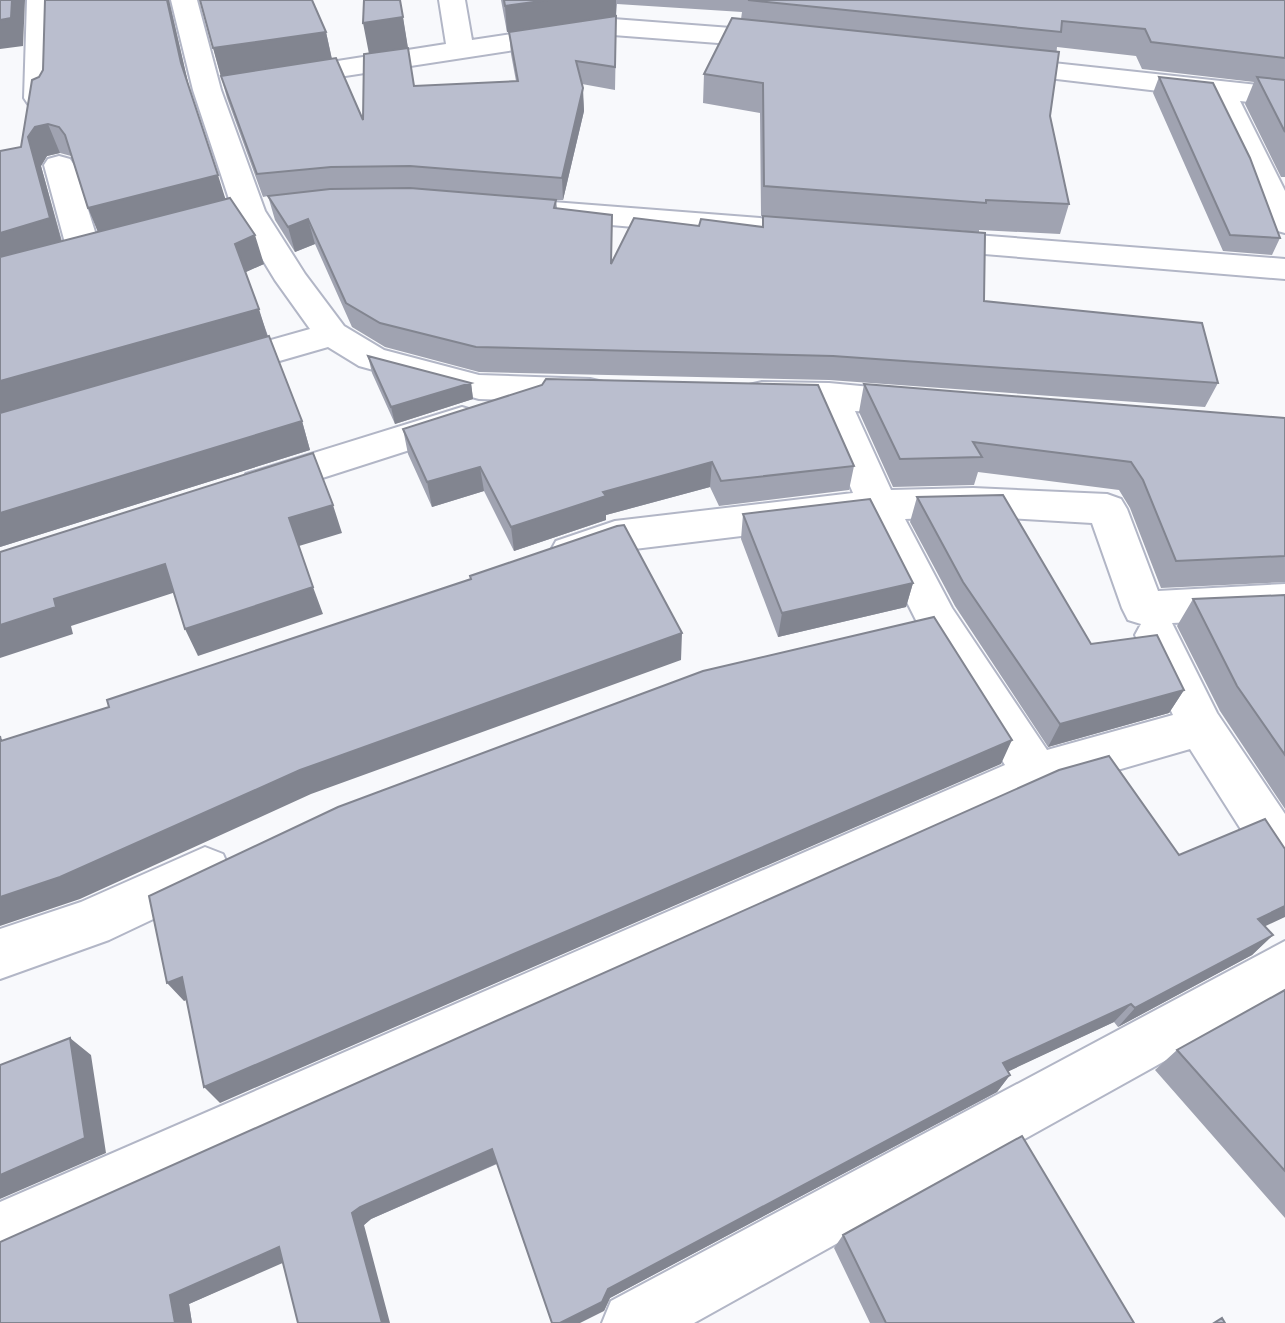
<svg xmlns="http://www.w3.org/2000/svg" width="1285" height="1323" viewBox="0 0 1285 1323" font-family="'Source Sans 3',sans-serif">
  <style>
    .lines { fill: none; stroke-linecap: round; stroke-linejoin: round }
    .minor-casing { stroke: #b2b6c6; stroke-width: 4 }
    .minor { fill: #fff; fill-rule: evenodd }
    .wall { fill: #a0a3b1; fill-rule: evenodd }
    .shaded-wall { fill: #828590 }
    .building { fill: #babece; stroke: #828590; stroke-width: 2 }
  </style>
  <rect width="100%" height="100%" fill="#f8f9fc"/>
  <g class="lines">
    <!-- minor casing -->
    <g class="minor-casing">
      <path id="minor" d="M 27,0 L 53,0 L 52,98 L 48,104 L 38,107 L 28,104 L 24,98 Z
        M 171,0 L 197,0 L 221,90 L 265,211 L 305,274 L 344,326 L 384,350 L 479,375 L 590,379 L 603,382 L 608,391 L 603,400 L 590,403 L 479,399 L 359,366 L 328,347 L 217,379 L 204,375 L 199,367 L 204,359 L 310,329 L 275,280 L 233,211 L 193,90 Z
        M 439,0 L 465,0 L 472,40 L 613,19 L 783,32 L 793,34 L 797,40 L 793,46 L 783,48 L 613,35 L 280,86 L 270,84 L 266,78 L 270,72 L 280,70 L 446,44 Z
        M 998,57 L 1285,88 L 1285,106 L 1240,101 L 1285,191 L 1285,233 L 1274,230 L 1269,223 L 1210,97 L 988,71 L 984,65 L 988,59 Z
        M 59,156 L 70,159 L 74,165 L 102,254 L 97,261 L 85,264 L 73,261 L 68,254 L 44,165 L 48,159 Z
        M 553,202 L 760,218 L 771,221 L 776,228 L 771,235 L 760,238 L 542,219 L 537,212 L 542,205 Z
        M 924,231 L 1285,259 L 1285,279 L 912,248 L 908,241 L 912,234 Z
        M 762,382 L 829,383 L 934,393 L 940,402 L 934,411 L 921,415 L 855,411 L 891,490 L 973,488 L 1107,494 L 1121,499 L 1127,509 L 1158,591 L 1285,584 L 1285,618 L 1172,623 L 1217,713 L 1285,814 L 1285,878 L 1268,872 L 1190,749 L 1045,791 L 0,1262 L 0,1202 L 1005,765 L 922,632 L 866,521 L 618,551 L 571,567 L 556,563 L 550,552 L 556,541 L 615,521 L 853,493 L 817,409 L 749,403 L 744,394 L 749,385 ZM 973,516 L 1092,523 L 1122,608 L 1128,620 L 1141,624 L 1135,635 L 1173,715 L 1047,750 L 952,608 L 905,519 Z
        M 462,407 L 475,411 L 481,420 L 475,429 L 260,498 L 246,494 L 240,484 L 246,474 Z
        M 205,847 L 223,854 L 230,870 L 223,886 L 109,940 L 0,979 L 0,929 L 81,902 Z
        M 1285,941 L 1285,994 L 694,1323 L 602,1323 L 611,1301 Z"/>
    </g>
    <!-- minor -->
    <use href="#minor" class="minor"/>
  </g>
  <!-- wall -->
  <path class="wall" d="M 45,0 L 169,0 L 189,87 L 225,199 L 264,264 L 245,272 L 268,336 L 302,421 L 310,450 L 0,547 L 0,151 L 21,147 L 39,77 L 43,70 ZM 60,153 L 71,156 L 98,232 L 62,241 L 41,166 L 47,156 Z
    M 200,0 L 326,32 L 332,59 L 363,120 L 369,53 L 400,0 L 414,86 L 516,81 L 511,54 L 509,32 L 507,32 L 501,0 L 1285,0 L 1285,177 L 1281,177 L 1245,104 L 1254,82 L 1142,69 L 1136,56 L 1057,47 L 1050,116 L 1069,204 L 1060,234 L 979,230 L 979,232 L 761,216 L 760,113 L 703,103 L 704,74 L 741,19 L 742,12 L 617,4 L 616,16 L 593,20 L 616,38 L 615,90 L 582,84 L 584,111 L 563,200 L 556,200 L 557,208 L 612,239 L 612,262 L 699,226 L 762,227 L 763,216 L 984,301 L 1218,383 L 1205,407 L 829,380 L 479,372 L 385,347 L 352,327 L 315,244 L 295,252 L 275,220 L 268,196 L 263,197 L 227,98 Z
    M 1159,77 L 1280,238 L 1272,255 L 1223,251 L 1153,93 Z
    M 368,356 L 471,383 L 473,399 L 395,424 L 372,373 Z
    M 864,384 L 1285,418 L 1285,582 L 1161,588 L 1130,508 L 1119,490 L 978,472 L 974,485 L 893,487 L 859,412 Z
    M 403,429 L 854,466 L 849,490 L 719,506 L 710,487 L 606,515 L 606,520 L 514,551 L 484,491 L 432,507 L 408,454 Z
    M 917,497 L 1091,644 L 1184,690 L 1169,713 L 1048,747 L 955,606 L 910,522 Z
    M 743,514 L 913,583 L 906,607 L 778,637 L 741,539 Z
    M 1285,595 L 1285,809 L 1220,711 L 1177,626 L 1193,599 Z
    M 1179,855 L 1265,926 L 1273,935 L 1252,955 L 1118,1027 L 1114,1022 L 1008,1071 L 1010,1075 L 997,1092 L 610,1298 L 604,1311 L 497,1164 L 371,1219 L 364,1225 L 189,1304 L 192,1323 L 0,1323 Z
    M 1285,990 L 1285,1218 L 1155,1070 L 1177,1050 Z
    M 843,1235 L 1134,1323 L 870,1323 L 834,1248 Z"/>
  <!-- shaded-wall -->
  <path class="shaded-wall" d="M 12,0 L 25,0 L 23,46 L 0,49 L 0,20 Z
    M 167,0 L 169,0 L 190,91 L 181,63 Z
    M 548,0 L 616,0 L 616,16 L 507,32 L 505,6 Z
    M 403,17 L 408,48 L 369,54 L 363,23 Z
    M 326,32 L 332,60 L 221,77 L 213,48 Z
    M 583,88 L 584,111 L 563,200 L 562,178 Z
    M 48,124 L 60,153 L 47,156 L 41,166 L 63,247 L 0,266 L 0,233 L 28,137 L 35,127 Z
    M 218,175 L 227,204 L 100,237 L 88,208 Z
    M 308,219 L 315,244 L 295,252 L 288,227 Z
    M 255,235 L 264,264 L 244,273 L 235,244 Z
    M 259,309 L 268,338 L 0,414 L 0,381 Z
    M 471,383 L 473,399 L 395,424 L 391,407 Z
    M 302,421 L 310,450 L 0,547 L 0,513 Z
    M 712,462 L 710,487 L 606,515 L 606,520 L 514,551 L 511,527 L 603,492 Z
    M 480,467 L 484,491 L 432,507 L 427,482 Z
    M 333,505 L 342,533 L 299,546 L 289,518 Z
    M 165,564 L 179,591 L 71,626 L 73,634 L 0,658 L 0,625 L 54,599 Z
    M 913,583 L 906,607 L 778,637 L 782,613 Z
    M 313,587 L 323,614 L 198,656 L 185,629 Z
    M 682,633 L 681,660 L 311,794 L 80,899 L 0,926 L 0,897 L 300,770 Z
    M 1184,690 L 1169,713 L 1048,747 L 1060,724 Z
    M 1012,740 L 1001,764 L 220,1103 L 204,1087 Z
    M 1285,906 L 1285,917 L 1238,939 L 1258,919 Z
    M 1273,935 L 1252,955 L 1118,1027 L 1135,1008 Z
    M 182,977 L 197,996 L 184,1001 L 167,983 Z
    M 1131,1004 L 1114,1022 L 990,1080 L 1003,1063 Z
    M 70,1038 L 91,1055 L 106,1153 L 0,1199 L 0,1175 Z
    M 1010,1075 L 997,1092 L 610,1298 L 604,1311 L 580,1323 L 560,1323 L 608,1289 Z
    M 492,1149 L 498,1163 L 371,1219 L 364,1225 L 390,1323 L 382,1323 L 352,1213 L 360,1207 Z
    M 279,1247 L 294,1258 L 189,1304 L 192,1323 L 175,1323 L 170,1295 Z"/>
  <!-- building -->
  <path class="building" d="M 0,0 L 12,0 L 11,18 L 0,20 Z
    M 45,0 L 167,0 L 181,63 L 218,175 L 88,208 L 65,135 L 59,127 L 48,124 L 35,127 L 28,137 L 50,218 L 0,233 L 0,151 L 21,147 L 32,80 L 39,77 L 43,70 Z
    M 200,0 L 312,0 L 326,32 L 213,48 Z
    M 364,0 L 400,0 L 403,17 L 363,23 Z
    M 504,0 L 548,0 L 505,6 Z
    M 748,0 L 1285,0 L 1285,58 L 1151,42 L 1145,29 L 1062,21 L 1061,32 Z
    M 616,16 L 615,67 L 576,61 L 583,88 L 562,178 L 410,166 L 331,167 L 257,174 L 221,76 L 336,58 L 363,120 L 364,54 L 408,48 L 414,86 L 518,81 L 509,32 Z
    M 732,18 L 1059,52 L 1050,116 L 1069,204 L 986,200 L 986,203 L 764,186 L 763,83 L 704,74 Z
    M 1159,77 L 1213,83 L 1250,158 L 1280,238 L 1230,235 Z
    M 1257,77 L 1285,80 L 1285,132 Z
    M 410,188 L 556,200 L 554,208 L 612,215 L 611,264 L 634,218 L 699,226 L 701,219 L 763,227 L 763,216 L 985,233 L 984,301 L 1202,323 L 1218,383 L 833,356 L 476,347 L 380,323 L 346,303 L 308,219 L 288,227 L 268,196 L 330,189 Z
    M 230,198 L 255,235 L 235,244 L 259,309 L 0,381 L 0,257 Z
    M 269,336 L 302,421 L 0,513 L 0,413 Z
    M 368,356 L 471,383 L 391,407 Z
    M 546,379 L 818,385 L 854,466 L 721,481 L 712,462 L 603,492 L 606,496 L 511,527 L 480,467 L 427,482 L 403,429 L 542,385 Z
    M 864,384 L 1285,418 L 1285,556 L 1176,561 L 1143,480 L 1131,462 L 973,442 L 982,457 L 900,459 Z
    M 313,453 L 333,505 L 289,518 L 313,587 L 185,629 L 165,564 L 54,599 L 56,607 L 0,625 L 0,552 Z
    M 1003,495 L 1091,644 L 1157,635 L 1184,690 L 1060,724 L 963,582 L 917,497 Z
    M 870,499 L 913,583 L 782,613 L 743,514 Z
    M 624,525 L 682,633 L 300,770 L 60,877 L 0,897 L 0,736 L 1,741 L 109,707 L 107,700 L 471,579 L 470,576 L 617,526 Z
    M 1285,595 L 1285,755 L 1237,686 L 1193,599 Z
    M 934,617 L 1012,740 L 204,1087 L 182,977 L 167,983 L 149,896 L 338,807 L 703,671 Z
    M 1109,756 L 1179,855 L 1265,819 L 1285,849 L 1285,906 L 1258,919 L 1273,935 L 1135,1008 L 1131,1004 L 1003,1063 L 1010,1075 L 608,1289 L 602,1302 L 560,1323 L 552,1323 L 492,1149 L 360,1207 L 352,1213 L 382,1323 L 298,1323 L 279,1247 L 170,1295 L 175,1323 L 0,1323 L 0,1242 L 1059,770 Z
    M 1285,990 L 1285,1171 L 1177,1050 Z
    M 70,1038 L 85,1138 L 0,1175 L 0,1065 Z
    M 1022,1136 L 1134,1323 L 886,1323 L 843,1235 Z
    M 1222,1318 L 1225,1323 L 1214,1323 Z"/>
</svg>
